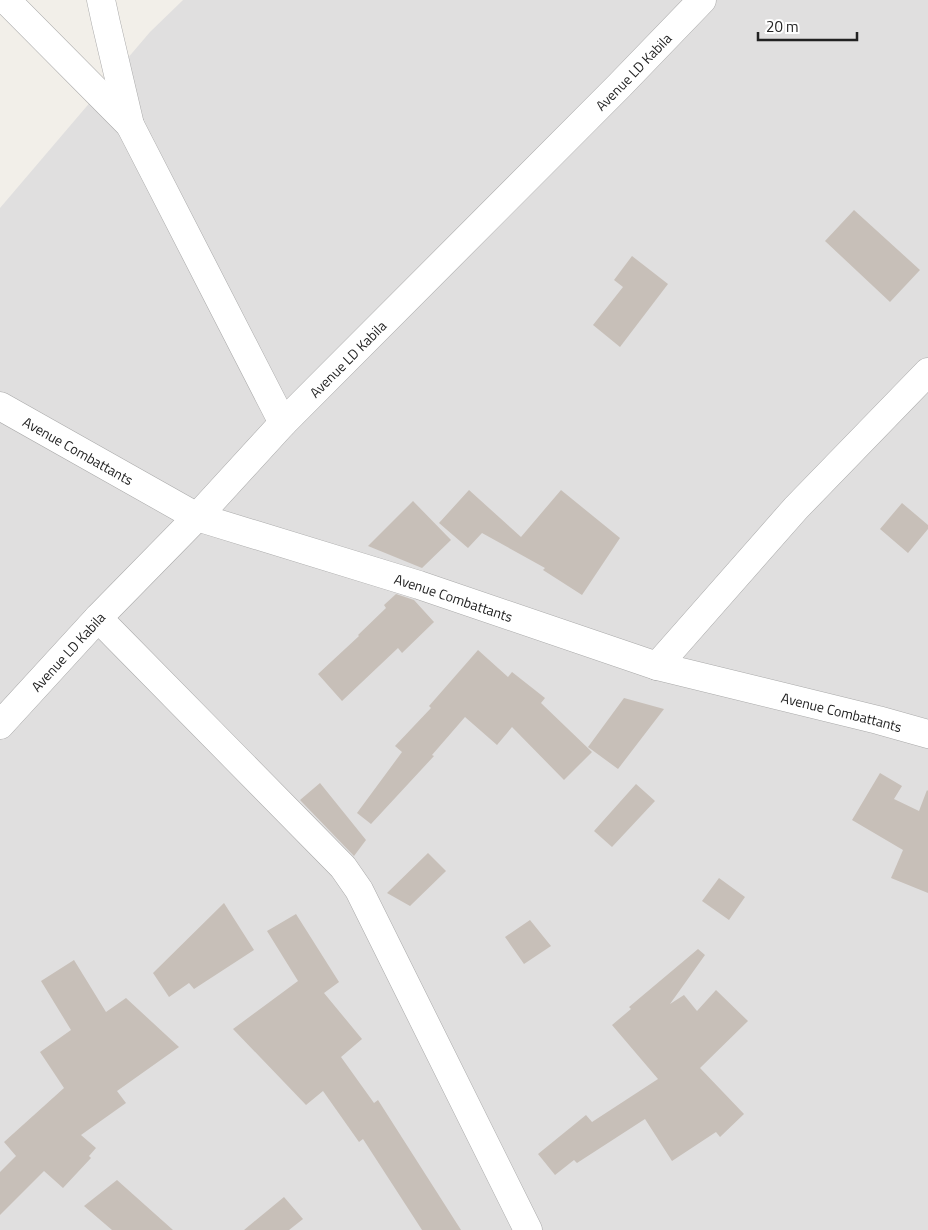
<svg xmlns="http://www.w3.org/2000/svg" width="928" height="1230" viewBox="0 0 928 1230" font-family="'Titillium Web',sans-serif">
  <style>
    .residential { fill: #e0dfdf }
    .building { fill: #c7bfb8 }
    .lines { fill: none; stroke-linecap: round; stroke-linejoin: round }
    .minor-casing { stroke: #a9a9a9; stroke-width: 29 }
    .minor { stroke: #fff; stroke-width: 28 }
    .labels { text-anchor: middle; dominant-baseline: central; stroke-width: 5; stroke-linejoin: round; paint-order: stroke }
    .street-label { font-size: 14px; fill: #222; stroke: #fff }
  </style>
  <rect width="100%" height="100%" fill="#f2efe9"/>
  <!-- residential -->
  <path class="residential" d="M 183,0 L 928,0 L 928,1230 L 0,1230 L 0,208 L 150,32 Z"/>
  <!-- building -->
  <path class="building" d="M 854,210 L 920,270 L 890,302 L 825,241 Z
    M 632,256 L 668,284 L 620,347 L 593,325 L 623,287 L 614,280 Z
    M 469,490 L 521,537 L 561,490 L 620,538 L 582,595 L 543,570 L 545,568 L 482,533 L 468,548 L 439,523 Z
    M 413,501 L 451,540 L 422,568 L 368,546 Z
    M 902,503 L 928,525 L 928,529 L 908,553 L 880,529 Z
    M 396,594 L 414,600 L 434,622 L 402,653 L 398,648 L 342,701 L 318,674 L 359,636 L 358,635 L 386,608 L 384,605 Z
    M 478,650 L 508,677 L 512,672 L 545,698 L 541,703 L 592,752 L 564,780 L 512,727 L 497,745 L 465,717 L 432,755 L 434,756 L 371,824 L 357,813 L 402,752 L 395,746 L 431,708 L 429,706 Z
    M 624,698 L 664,709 L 618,769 L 588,747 Z
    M 880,773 L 902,786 L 894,799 L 919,811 L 927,790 L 928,791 L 928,893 L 891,878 L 903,850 L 852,820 Z
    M 320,783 L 366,840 L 354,856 L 300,800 Z
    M 636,784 L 655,801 L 612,847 L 594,831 Z
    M 428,853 L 446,871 L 410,906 L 387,893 Z
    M 719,878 L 745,897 L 729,920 L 702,901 Z
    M 224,903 L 254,950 L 194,989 L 189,983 L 169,997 L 153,973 Z
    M 296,914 L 339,982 L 324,993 L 362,1039 L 341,1057 L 374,1103 L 378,1100 L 461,1230 L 422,1230 L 363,1139 L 359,1142 L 323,1091 L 306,1105 L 233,1029 L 298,981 L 267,931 Z
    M 530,920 L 551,946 L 524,964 L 505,937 Z
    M 698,949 L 705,955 L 670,1004 L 684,995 L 697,1011 L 716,990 L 748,1021 L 700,1068 L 744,1114 L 720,1137 L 716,1132 L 672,1161 L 645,1119 L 577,1163 L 574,1160 L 555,1175 L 538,1154 L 586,1115 L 592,1122 L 658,1079 L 612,1025 L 631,1009 L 629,1007 Z
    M 74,960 L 106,1012 L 126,998 L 179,1047 L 117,1091 L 126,1103 L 81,1135 L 96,1148 L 89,1156 L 91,1158 L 63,1188 L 44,1171 L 0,1215 L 0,1172 L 16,1156 L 4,1142 L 64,1088 L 40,1052 L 71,1030 L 41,981 Z
    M 117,1180 L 173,1230 L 112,1230 L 84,1206 Z
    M 284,1197 L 303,1219 L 289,1230 L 244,1230 Z"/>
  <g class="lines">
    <!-- minor casing -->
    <g class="minor-casing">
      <g id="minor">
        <path d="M 6,0 L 130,125"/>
        <path d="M 101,0 L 106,23 L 130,125 L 283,423"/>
        <path id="s1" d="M 0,406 L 197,517 L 419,585 L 657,666 L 878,720 L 928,734"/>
        <path d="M 98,618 L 343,867 L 359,890 L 528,1230"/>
        <path d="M 657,666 L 796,508 L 928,372"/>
        <path id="s2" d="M 0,725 L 98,618 L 197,517 L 283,423 L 619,86 L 702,0"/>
      </g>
    </g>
    <!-- minor -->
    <use href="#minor" class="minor"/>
  </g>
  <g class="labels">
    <!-- street labels -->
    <g class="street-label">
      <text stroke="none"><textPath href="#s2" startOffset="910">Avenue LD Kabila</textPath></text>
      <text stroke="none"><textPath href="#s2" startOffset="505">Avenue LD Kabila</textPath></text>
      <text stroke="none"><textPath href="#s1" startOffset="90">Avenue Combattants</textPath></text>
      <text stroke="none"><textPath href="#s1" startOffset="495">Avenue Combattants</textPath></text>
      <text stroke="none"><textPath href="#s2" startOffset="100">Avenue LD Kabila</textPath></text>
      <text stroke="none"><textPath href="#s1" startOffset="900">Avenue Combattants</textPath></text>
    </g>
  </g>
  <!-- scale -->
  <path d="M758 32v8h99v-8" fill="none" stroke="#222222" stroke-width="2.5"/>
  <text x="766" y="32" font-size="15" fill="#222222" stroke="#ffffff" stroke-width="4" paint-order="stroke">20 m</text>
</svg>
